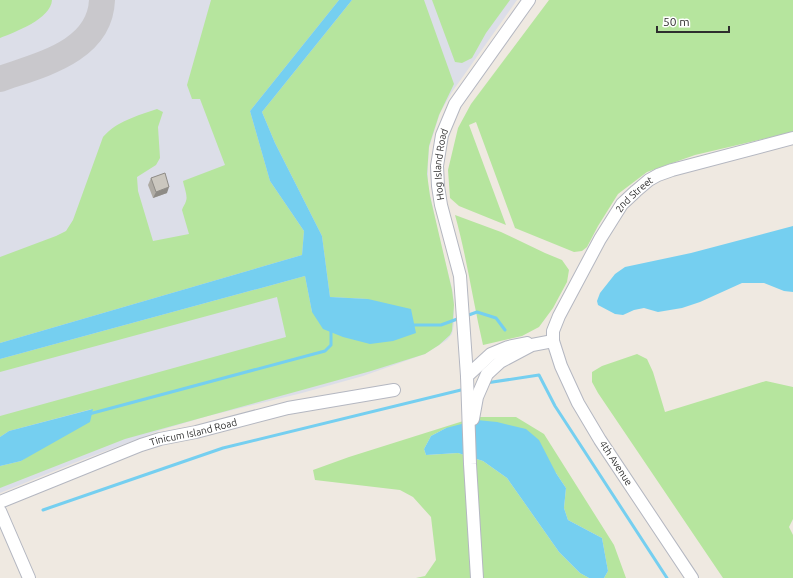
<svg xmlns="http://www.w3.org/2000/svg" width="793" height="578" viewBox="0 0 793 578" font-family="Ubuntu,sans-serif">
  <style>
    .airport { fill: #dcdee8 }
    .green { fill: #b6e59e }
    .water { fill: #75cff0 }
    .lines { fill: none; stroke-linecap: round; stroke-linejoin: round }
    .stream { stroke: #75cff0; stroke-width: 3 }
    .taxiway { stroke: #c9c8cc; stroke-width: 26 }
    .minor-casing { stroke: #b4b7c1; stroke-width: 14 }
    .minor { stroke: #fff; stroke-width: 12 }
    .wall { fill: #afaba4 }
    .shaded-wall { fill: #8e8b86 }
    .building { fill: #cbc7bf; stroke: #8e8b86 }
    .labels { text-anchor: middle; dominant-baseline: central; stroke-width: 3; stroke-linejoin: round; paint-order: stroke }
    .street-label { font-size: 10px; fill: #2e2e2e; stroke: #fff }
  </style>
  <rect width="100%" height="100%" fill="#efe9e1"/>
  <!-- airport -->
  <path class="airport" d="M 0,0 L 517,0 L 452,92 L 440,113 L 429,148 L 428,166 L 428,185 L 442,250 L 452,288 L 454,302 L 454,324 L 452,334 L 447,340 L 425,354 L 363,376 L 302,393 L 208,416 L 161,430 L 74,463 L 0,493 Z"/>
  <!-- green -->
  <path class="green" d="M 0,0 L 52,0 C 51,19 15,32 0,38 Z
    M 211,0 L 339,0 L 250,111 L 270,181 L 304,231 L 302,255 L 0,343 L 0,257 L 56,236 L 66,231 L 73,220 L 103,137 C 117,121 137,116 157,109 L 163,112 L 158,127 L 160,158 L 156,165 L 137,177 L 138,191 L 153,241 L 189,234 L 182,210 C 183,206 185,205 186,201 C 188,196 184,187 183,181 L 225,165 L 200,99 L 192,99 L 187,85 Z
    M 352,0 L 424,0 L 454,84 L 439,115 L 429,146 L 427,174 L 430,196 L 452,290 L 454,305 L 452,331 L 450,335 L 439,345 L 425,354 L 371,371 L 125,439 L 0,488 L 0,466 L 21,461 L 92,409 L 9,431 L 0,437 L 0,416 L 286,337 L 277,297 L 0,372 L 0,359 L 305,276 L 312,312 L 368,299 L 330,297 L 322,236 L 275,143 L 262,112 Z
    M 432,0 L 510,0 L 486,33 L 472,58 L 462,63 L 455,62 Z
    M 549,0 L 793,0 L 793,132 L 695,155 L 647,172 L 618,194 L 598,226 L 587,247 L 582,251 L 574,252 L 515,228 L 476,122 L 469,125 L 506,225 L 459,206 L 450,198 L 448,170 L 458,128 L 471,104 Z
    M 455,215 L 501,232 L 545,253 L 562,260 L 569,270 L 567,282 L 553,308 L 539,327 L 522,336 L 483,345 C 473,302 467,258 455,215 Z
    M 637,354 L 647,359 L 653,372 L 665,412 L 766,381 L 793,387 L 793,519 L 789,527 L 793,535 L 793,578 L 723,578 L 598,393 L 592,382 L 592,372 L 602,366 Z
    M 476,417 L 516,417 L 544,434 L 614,545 L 626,578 L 604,578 L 608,571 L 602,538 L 568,520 L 564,508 L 566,488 L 556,473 L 446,428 L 431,436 L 424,449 L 426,455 L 458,453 L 483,461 L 507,478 L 559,552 L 580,573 L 589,578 L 416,578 L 425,576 L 436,560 L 431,517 L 413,497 L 400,490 L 315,480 L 313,470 L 349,457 Z"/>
  <!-- water -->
  <path class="water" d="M 339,0 L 352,0 L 262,112 L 275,143 L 322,236 L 330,297 L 368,299 L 411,309 L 416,333 L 393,341 L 370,344 L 343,337 L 323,329 L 312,312 L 305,276 L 0,359 L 0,343 L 302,255 L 304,231 L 270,181 L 250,111 Z
    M 793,226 L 793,292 L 784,291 L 764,283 L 742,283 L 700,302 L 682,308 L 658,312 L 644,308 L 634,310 L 623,315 L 615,314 L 598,305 L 597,301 L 600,293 L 615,274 L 625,267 L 691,253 Z
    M 93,409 L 90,422 L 21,461 L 0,466 L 0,437 L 9,431 Z
    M 477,420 L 497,422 L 526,429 L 539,440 L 556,473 L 566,488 L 564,508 L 568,520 L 602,538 L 608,571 L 604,578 L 589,578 L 580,573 L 559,552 L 507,478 L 483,461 L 458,453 L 426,455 L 424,449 L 431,436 L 446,428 Z"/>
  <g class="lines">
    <!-- stream -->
    <path class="stream" d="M 466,316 L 477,312 L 496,318 L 505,330
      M 411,325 L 441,325 L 460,318
      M 486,383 L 539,375 L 555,406 L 667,578
      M 89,414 L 325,351 L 331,345 L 331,330
      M 43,510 L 223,448 L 465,389"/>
    <!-- taxiway -->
    <path class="taxiway" d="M 0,79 C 39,65 100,52 102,0"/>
    <!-- minor casing -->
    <g class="minor-casing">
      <g id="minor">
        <path d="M 467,376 L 491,354 L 508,347 L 527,343"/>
        <path d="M 473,419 L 477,397 L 487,374 L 500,362 L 532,345 L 553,341"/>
        <path id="s1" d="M 0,502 L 141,445 L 160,439 L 196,432 L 288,408 L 394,390"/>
        <path d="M 0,511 L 29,578"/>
        <path id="s2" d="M 477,578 L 470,464 L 467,376 L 460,276 L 441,205 L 438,186 L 437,166 L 442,135 L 455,104 L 529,0"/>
        <path id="s3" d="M 692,578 L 600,440 L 578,403 L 561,366 L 553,341 L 553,331 L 559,316 L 600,239 L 622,204 L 636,191 L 649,180 L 658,175 L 672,170 L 793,138"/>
      </g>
    </g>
    <!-- minor -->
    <use href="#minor" class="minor"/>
  </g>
  <!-- wall -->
  <path class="wall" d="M 151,178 L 167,193 L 153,198 L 148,185 Z"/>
  <!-- shaded-wall -->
  <path class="shaded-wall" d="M 169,187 L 167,193 L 153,198 L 156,192 Z"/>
  <!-- building -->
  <path class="building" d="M 165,173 L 169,187 L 156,192 L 151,178 Z"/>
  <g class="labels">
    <!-- street labels -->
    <g class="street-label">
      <text stroke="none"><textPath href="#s2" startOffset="417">Hog Island Road</textPath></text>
      <text stroke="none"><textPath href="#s3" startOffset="446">2nd Street</textPath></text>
      <text stroke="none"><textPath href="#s1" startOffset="206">Tinicum Island Road</textPath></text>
      <text transform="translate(616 463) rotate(57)">4th Avenue</text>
    </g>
  </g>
  <!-- scale -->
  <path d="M657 26v6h72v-6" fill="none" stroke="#2e2e2e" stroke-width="2"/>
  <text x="663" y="26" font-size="12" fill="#2e2e2e" stroke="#ffffff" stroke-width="3" paint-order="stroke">50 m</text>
</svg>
